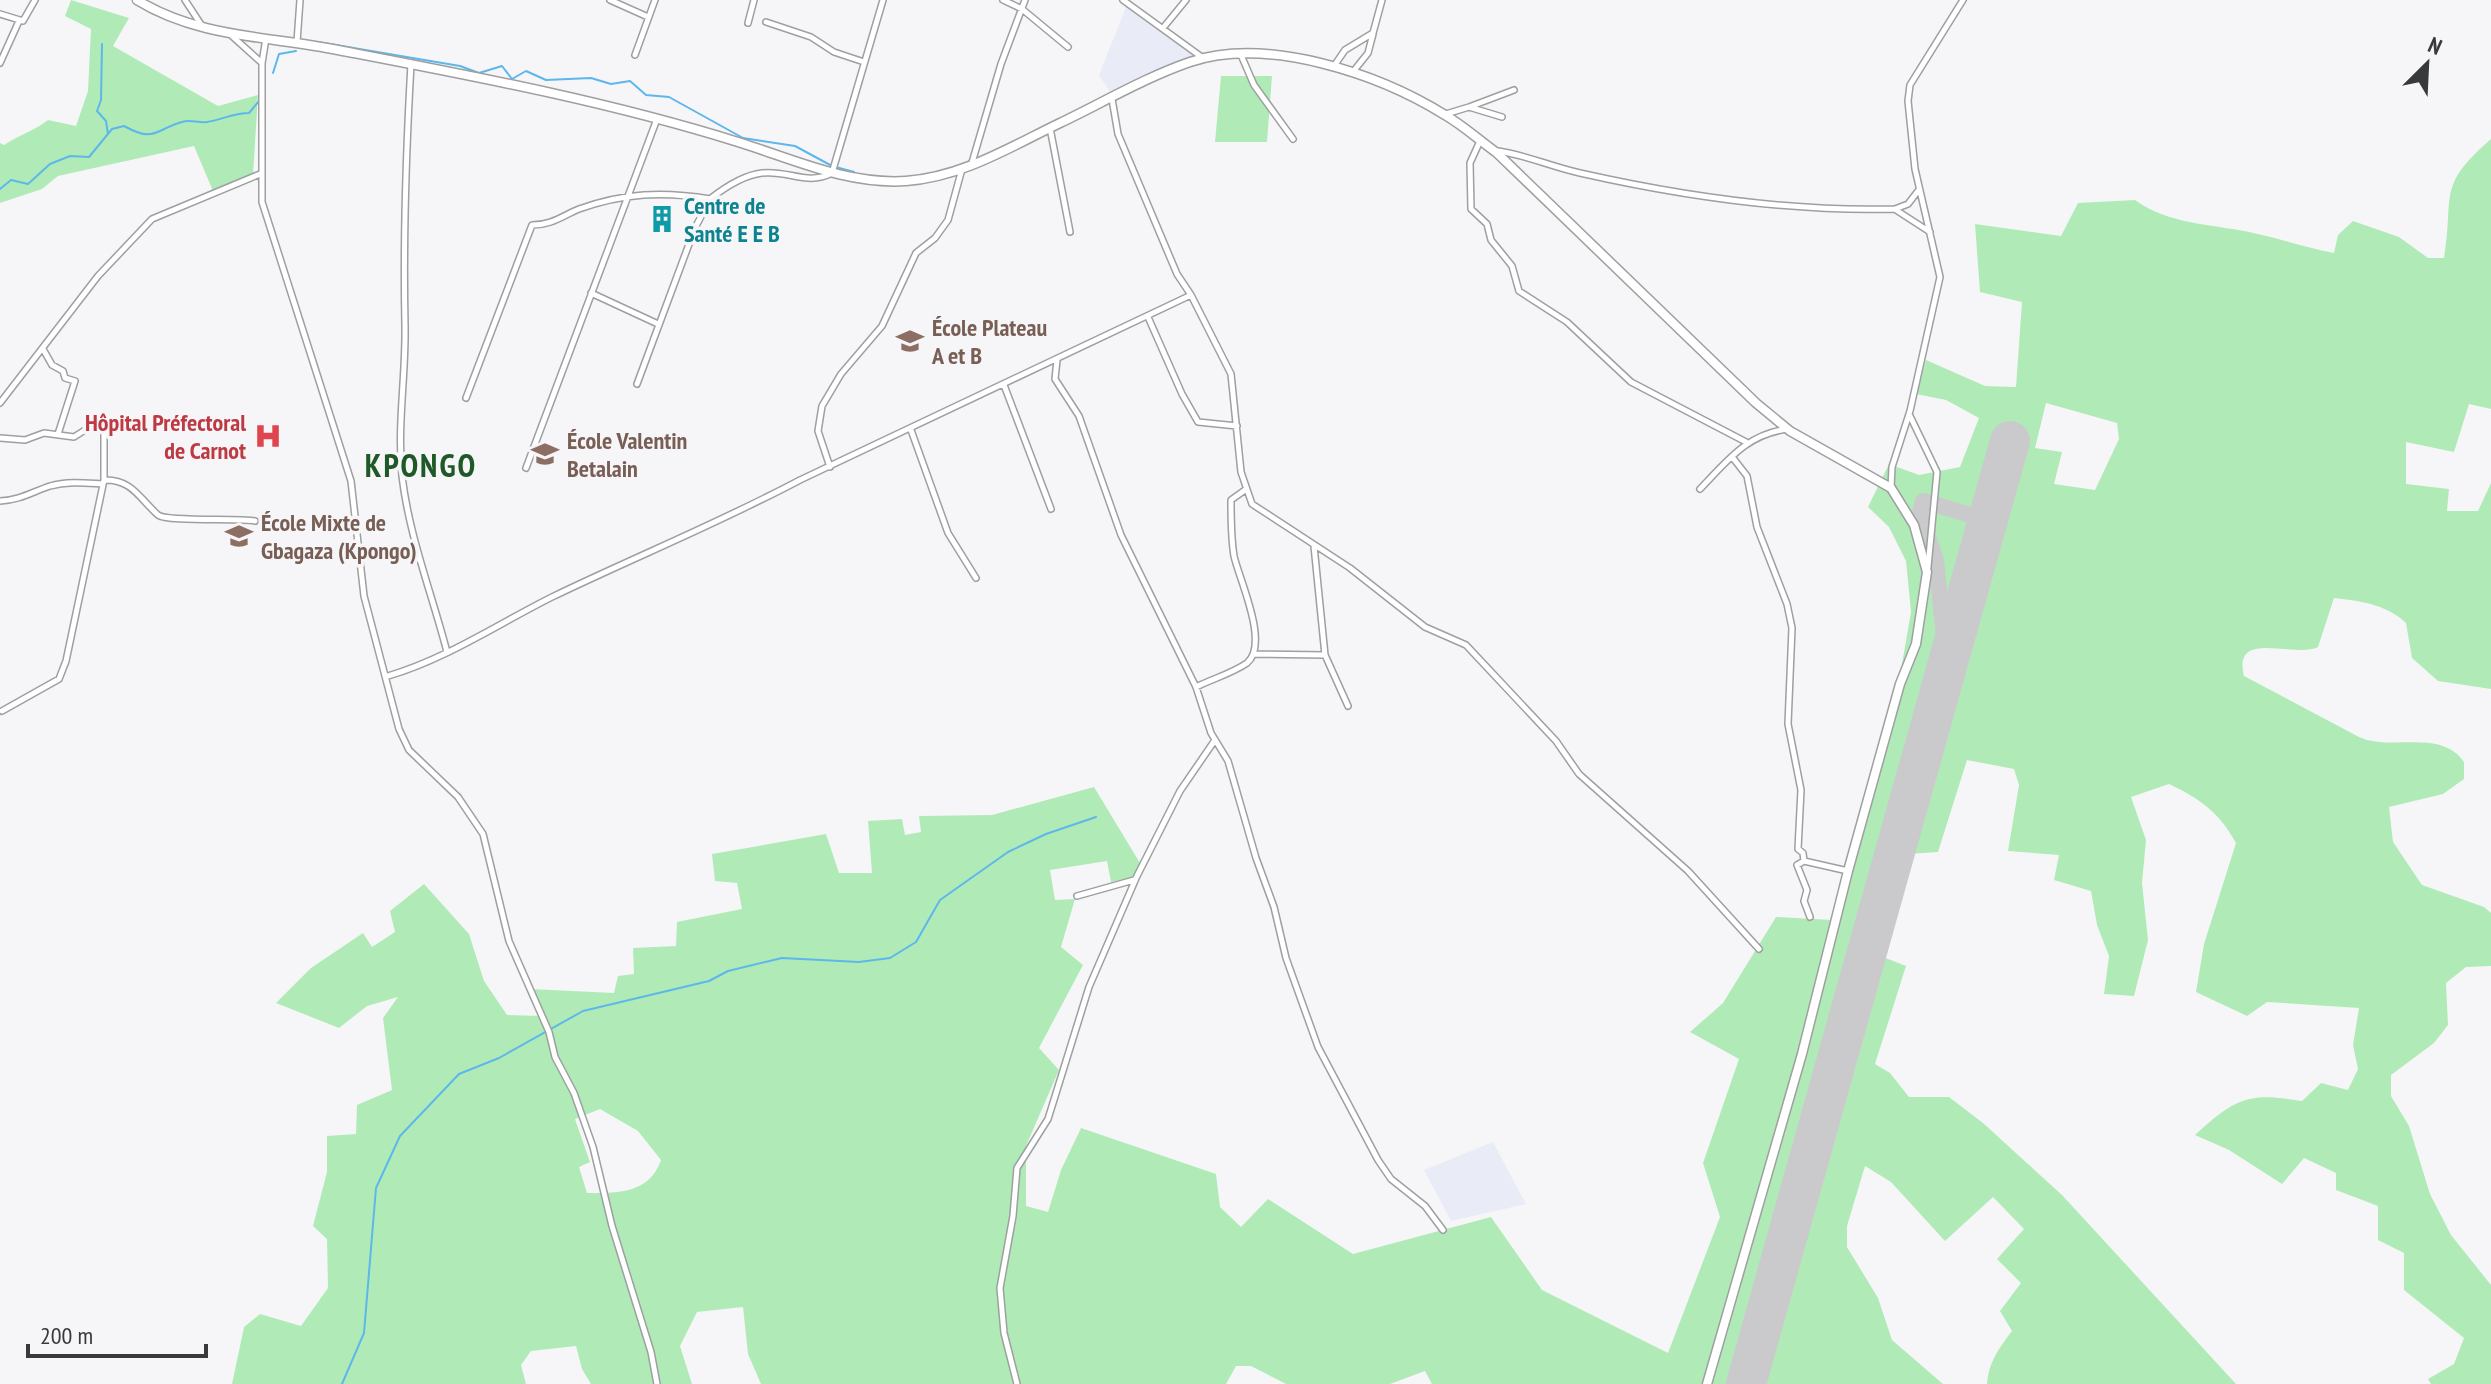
<svg xmlns="http://www.w3.org/2000/svg" width="2491" height="1384" viewBox="0 0 2491 1384" font-family="'PT Sans Narrow',sans-serif">
  <style>
    .built { fill: #e9ecf6 }
    .green { fill: #b0ebb7; fill-rule: evenodd }
    .lines { fill: none; stroke-linecap: round; stroke-linejoin: round }
    .stream { stroke: #5db7eb; stroke-width: 2 }
    .taxiway { stroke: #cacacc; stroke-width: 16 }
    .runway { stroke: #cacacc; stroke-width: 40 }
    .minor-casing { stroke: #9e9fa1; stroke-width: 8 }
    .secondary-casing { stroke: #9e9fa1; stroke-width: 11 }
    .minor { stroke: #fff; stroke-width: 5 }
    .secondary { stroke: #fff; stroke-width: 8 }
    .labels { text-anchor: middle; dominant-baseline: central; stroke-width: 7; stroke-linejoin: round; paint-order: stroke }
    .culture-label { font-size: 24px; font-weight: bold; fill: #0d838f; stroke: #f6f6f9; text-anchor: start }
    .education-label { font-size: 24px; font-weight: bold; fill: #785e54; stroke: #f6f6f9; text-anchor: start }
    .health-label { font-size: 24px; font-weight: bold; fill: #be3a42; stroke: #f6f6f9; text-anchor: end }
    .district-label { font-size: 32px; font-weight: bold; letter-spacing: 2px; fill: #1f5927; stroke: #f6f6f9 }
  </style>
  <rect width="100%" height="100%" fill="#f6f6f9"/>
  <!-- built -->
  <path class="built" d="M 1126,7 L 1196,56 L 1112,95 L 1099,75 Z
    M 1493,1142 L 1526,1204 L 1451,1221 L 1424,1170 Z"/>
  <!-- green -->
  <path class="green" d="M 71,0 L 129,18 L 113,46 L 218,106 L 258,95 L 253,175 L 213,191 L 194,146 L 58,176 L 42,189 L 0,203 L 0,143 L 4,145 C 19,135 34,131 48,120 L 76,126 L 88,91 L 91,29 L 65,16 Z
    M 1221,76 L 1272,76 L 1267,142 L 1215,142 Z
    M 2491,139 L 2491,409 L 2469,404 L 2454,452 L 2406,442 L 2406,484 L 2449,489 L 2447,511 L 2478,511 L 2491,483 L 2491,689 L 2438,681 L 2412,658 L 2406,623 C 2386,604 2360,601 2334,598 L 2318,647 C 2295,659 2232,628 2244,676 L 2359,737 C 2392,752 2440,728 2464,762 L 2464,779 L 2443,794 L 2389,807 L 2393,842 L 2422,885 L 2484,907 L 2491,913 L 2491,966 L 2466,967 L 2446,983 L 2448,1025 L 2434,1043 L 2391,1075 L 2391,1096 L 2409,1126 L 2430,1194 L 2451,1235 L 2491,1285 L 2491,1384 L 2431,1384 L 2428,1379 L 2454,1364 L 2464,1338 L 2404,1290 L 2404,1253 L 2378,1240 L 2378,1206 L 2336,1190 L 2336,1173 L 2304,1158 L 2282,1184 L 2229,1150 L 2195,1135 C 2236,1098 2248,1092 2302,1101 L 2321,1083 L 2348,1090 L 2358,1069 L 2353,1045 L 2359,1008 L 2267,1002 L 2247,1016 L 2196,992 L 2204,944 L 2236,843 C 2219,812 2200,799 2169,784 L 2131,797 L 2146,840 L 2142,883 L 2148,940 L 2134,996 L 2104,994 L 2109,956 L 2097,925 L 2091,891 L 2054,880 L 2059,855 L 2008,851 L 2019,785 L 2014,769 L 1967,760 L 1938,852 L 1907,854 L 1883,957 L 1906,966 L 1875,1064 L 1890,1073 L 1909,1097 L 1949,1097 L 1983,1123 L 2062,1195 L 2236,1384 L 1987,1384 C 1988,1363 1999,1348 2012,1331 L 2000,1311 L 2021,1283 L 1997,1259 L 2024,1229 L 1993,1197 L 1945,1241 L 1891,1182 L 1865,1166 L 1847,1226 L 1847,1247 L 1878,1298 L 1892,1340 L 1943,1384 L 1432,1384 L 1425,1371 L 1390,1384 L 1286,1384 L 1251,1366 L 1236,1366 L 1226,1384 L 761,1384 L 748,1354 L 743,1307 L 697,1312 L 680,1346 L 692,1384 L 591,1384 L 582,1369 L 576,1346 L 531,1351 L 521,1365 L 526,1384 L 232,1384 L 244,1327 L 260,1314 L 301,1326 L 328,1288 L 327,1239 L 313,1226 L 327,1172 L 327,1136 L 356,1134 L 357,1105 L 392,1090 L 383,1018 L 398,997 L 367,1006 L 339,1028 L 276,1003 L 311,968 L 363,933 L 372,947 L 395,932 L 390,911 L 424,884 L 469,934 L 484,981 L 507,1015 L 542,1016 L 530,989 L 614,993 L 618,976 L 634,974 L 633,948 L 676,946 L 677,922 L 742,909 L 737,883 L 715,881 L 712,854 L 826,834 L 839,873 L 872,873 L 868,821 L 902,819 L 905,835 L 921,832 L 919,816 L 992,815 L 1094,787 L 1140,863 L 1134,877 L 1111,882 L 1107,861 L 1050,870 L 1055,900 L 1075,899 L 1061,947 L 1083,965 L 1039,1048 L 1059,1070 L 1026,1146 L 1026,1206 L 1048,1212 L 1061,1170 L 1081,1128 L 1216,1174 L 1220,1207 L 1241,1227 L 1268,1199 L 1353,1254 L 1491,1217 L 1542,1290 L 1668,1353 L 1720,1217 L 1703,1163 L 1739,1059 L 1690,1032 L 1723,1003 L 1776,917 L 1832,920 L 1899,681 L 1911,612 L 1906,561 L 1889,527 L 1868,507 L 1889,464 L 1919,475 L 1960,467 L 1979,418 L 1946,400 L 1916,394 L 1926,360 L 1985,386 L 2016,387 L 2022,302 L 1980,292 L 1975,224 L 2061,236 L 2078,203 L 2135,200 C 2168,224 2210,224 2249,232 C 2277,238 2305,247 2334,253 L 2338,235 L 2353,221 L 2399,237 L 2428,258 L 2444,258 C 2455,194 2435,188 2491,139 ZM 2046,403 L 2117,423 L 2119,439 L 2095,490 L 2054,484 L 2062,452 L 2035,448 ZM 600,1109 L 638,1131 L 661,1160 C 649,1194 618,1193 587,1193 L 579,1167 L 590,1162 L 575,1119 Z"/>
  <g class="lines">
    <!-- stream -->
    <path class="stream" d="M 318,42 L 460,66 L 479,73 L 502,66 L 512,79 L 526,71 L 546,80 L 591,78 L 611,84 L 630,81 L 646,95 L 669,97 L 743,138 L 795,146 L 832,166 L 854,172
      M 102,44 L 101,100 L 97,111 L 106,121 L 108,134
      M 273,73 L 279,54 L 296,51
      M 0,189 L 11,180 L 28,184 L 50,164 L 70,156 L 89,157 L 112,129 L 124,126 C 155,143 154,130 182,122 C 189,119 198,123 207,122 C 221,120 233,113 249,113 L 259,101
      M 342,1384 L 364,1333 L 376,1188 L 400,1136 L 459,1074 L 499,1058 L 583,1011 L 709,981 L 728,971 L 782,958 L 859,962 L 890,958 L 916,942 L 940,900 L 1008,852 L 1046,834 L 1096,817"/>
    <!-- taxiway -->
    <path class="taxiway" d="M 1947,666 L 1936,560 L 1920,513 L 1923,501 L 1987,520"/>
    <!-- runway -->
    <path class="runway" d="M 1746,1384 L 2010,441"/>
    <!-- minor casing -->
    <g class="minor-casing">
      <path id="minor" d="M 185,0 L 202,26
        M 610,0 L 648,17
        M 1003,0 L 1022,9 L 1068,47
        M 1123,0 L 1203,58
        M 0,14 L 23,21 L 35,0
        M 766,22 L 811,37 L 834,52 L 864,62
        M 748,23 L 754,0
        M 1163,28 L 1186,0
        M 232,36 L 262,63
        M 266,38 L 262,63 L 262,202 L 351,481 L 364,596 L 399,729 L 409,750 L 458,797 L 483,834 L 509,941 L 549,1032 L 555,1057 L 574,1093 L 593,1147 L 612,1226 L 651,1352 L 657,1384
        M 297,42 L 300,0
        M 635,55 L 655,0
        M 1241,55 L 1254,85 L 1293,139
        M 0,63 L 19,21
        M 411,64 C 406,152 403,237 405,325 C 406,376 397,423 402,476 C 409,536 432,594 447,652
        M 1334,66 L 1345,50 L 1373,33 L 1382,0
        M 1352,73 L 1368,53 L 1373,34
        M 1112,99 L 1118,134 L 1177,274 L 1191,295 L 1231,374 L 1241,472 L 1252,504 L 1350,568 L 1425,627 L 1466,645 L 1556,741 L 1579,774 L 1688,871 L 1759,949
        M 1446,114 L 1469,107
        M 1502,117 L 1469,107 L 1514,90
        M 1050,128 L 1070,232
        M 1480,141 L 1470,163 L 1471,209 L 1487,224 L 1491,240 L 1512,266 L 1519,291 L 1567,322 L 1631,382 L 1746,442
        M 1498,151 C 1526,155 1552,167 1580,173 C 1682,196 1791,212 1895,209 L 1908,204 L 1918,191
        M 971,166 L 1001,64 L 1025,0
        M 1896,210 L 1930,232
        M 591,293 L 658,324
        M 1148,317 L 1182,394 L 1198,422 L 1237,426
        M 43,349 L 52,365 L 63,371 L 65,378 L 75,381 L 58,434
        M 1057,360 L 1055,379 L 1079,416 L 1121,535 L 1196,687 L 1211,733 L 1228,761 L 1256,858 L 1274,907 L 1286,958 L 1318,1047 L 1378,1160 L 1391,1179 L 1425,1206 L 1443,1230
        M 637,384 L 695,228 L 710,199
        M 1004,385 L 1051,509
        M 466,398 L 532,225 C 552,225 562,216 579,209 C 624,193 663,191 710,199 C 724,188 744,175 762,173 C 789,170 807,186 832,173 L 883,0
        M 0,403 L 98,276 L 152,219 L 260,174
        M 1910,416 L 1937,472 L 1928,567
        M 911,430 L 948,533 L 976,578
        M 0,438 L 25,440 L 44,433 L 74,437 L 88,428 L 104,426 L 104,480 L 66,661 L 59,679 L 2,711
        M 1733,458 L 1747,476 L 1757,527 L 1787,604 L 1792,628 L 1788,724 L 1801,790 L 1798,849 L 1803,853 L 1804,861 L 1797,865 L 1807,890 L 1804,901 L 1810,917
        M 830,467 L 818,431 L 822,406 L 841,374 L 882,326 L 916,253 L 935,238 L 948,220 L 962,169
        M 526,468 L 657,119
        M 104,480 C 132,479 140,499 158,515 C 167,522 237,518 255,521
        M 1891,488 L 1892,467 L 1910,411 L 1940,277 L 1915,169 L 1908,101 L 1910,85 L 1963,0
        M 1700,489 C 1728,460 1747,434 1788,429
        M 0,501 C 20,500 32,492 50,486 C 68,481 85,483 102,484
        M 1314,546 L 1325,655 L 1348,706
        M 1254,654 L 1325,655
        M 388,676 C 446,659 498,624 552,597 C 635,557 719,523 800,480 L 1191,295
        M 1196,687 C 1212,679 1233,673 1247,663 C 1270,644 1239,579 1234,556 C 1231,538 1231,519 1231,500 L 1245,490
        M 1804,861 L 1848,871
        M 1077,896 L 1134,880
        M 1017,1384 L 1004,1333 L 1000,1288 L 1013,1216 L 1017,1168 L 1048,1119 L 1089,987 L 1137,876 L 1180,791 L 1215,740"/>
    </g>
    <!-- secondary casing -->
    <g class="secondary-casing">
      <path id="secondary" d="M 137,0 C 199,38 269,36 338,50 C 473,76 607,101 738,142 C 793,159 847,185 906,181 C 962,177 1010,147 1060,123 C 1102,103 1146,77 1190,62 C 1268,36 1379,74 1445,115 C 1464,126 1480,141 1497,153 L 1756,403 L 1790,431 L 1891,488 L 1914,525 L 1927,572 L 1916,644 L 1900,684 L 1848,871 L 1802,1054 L 1707,1384"/>
    </g>
    <!-- minor -->
    <use href="#minor" class="minor"/>
    <!-- secondary -->
    <use href="#secondary" class="secondary"/>
  </g>
  <!-- icons -->
  <defs>
    <g id="building-bare" transform="scale(2.16)"><path d="M-4-6H4V6H1V3H-1V6H-4ZM-2.5-4.3h1.7v1.8h-1.7ZM.8-4.3h1.7v1.8H.8ZM-2.5-1h1.7V.8h-1.7ZM.8-1h1.7V.8H.8Z" fill="#0f9aa8" stroke="#f6f6f9" stroke-width="2.5" paint-order="stroke"/></g>
    <g id="school-bare" transform="scale(2.16)"><path d="M0-5L7-2L0 1L-7-2ZM-4 1L0 2.5L4 1V4Q0 6-4 4Z" fill="#8d6e63" stroke="#f6f6f9" stroke-width="2.5" paint-order="stroke"/></g>
    <g id="hospital-bare" transform="scale(2.16)"><path d="M-5-5h3v3.5h4V-5h3V5h-3V1.5h-4V5h-3Z" fill="#e0444e" stroke="#f6f6f9" stroke-width="2.5" paint-order="stroke"/></g>
  </defs>
  <g fill-rule="evenodd">
    <use href="#building-bare" x="662" y="219"/>
    <use href="#school-bare" x="910" y="341"/>
    <use href="#hospital-bare" x="268" y="436"/>
    <use href="#school-bare" x="545" y="454"/>
    <use href="#school-bare" x="239" y="536"/>
  </g>
  <g class="labels">
    <!-- culture labels -->
    <g class="culture-label">
      <text x="684" y="205">Centre de<tspan x="684" dy="28">Santé E E B</tspan></text>
    </g>
    <!-- education labels -->
    <g class="education-label">
      <text x="932" y="327">École Plateau<tspan x="932" dy="28">A et B</tspan></text>
      <text x="567" y="440">École Valentin<tspan x="567" dy="28">Betalain</tspan></text>
      <text x="261" y="522">École Mixte de<tspan x="261" dy="28">Gbagaza (Kpongo)</tspan></text>
    </g>
    <!-- health labels -->
    <g class="health-label">
      <text x="246" y="422">Hôpital Préfectoral<tspan x="246" dy="28">de Carnot</tspan></text>
    </g>
    <!-- district labels -->
    <g class="district-label">
      <text x="421" y="465">KPONGO</text>
    </g>
  </g>
  <!-- north arrow -->
  <g transform="translate(2427 64) rotate(24)" stroke="#f6f6f9" stroke-width="6" paint-order="stroke">
  <path d="M0-6L14 30L0 20L-14 30Z" fill="#38393a"/>
  <text y="-12" font-size="22" font-weight="bold" text-anchor="middle" fill="#38393a">N</text>
  </g>
  <!-- scale -->
  <path d="M28 1344v12h178v-12" fill="none" stroke="#38393a" stroke-width="4"/>
  <text x="40" y="1344" font-size="24" fill="#38393a" stroke="#f6f6f9" stroke-width="6" paint-order="stroke">200 m</text>
</svg>
